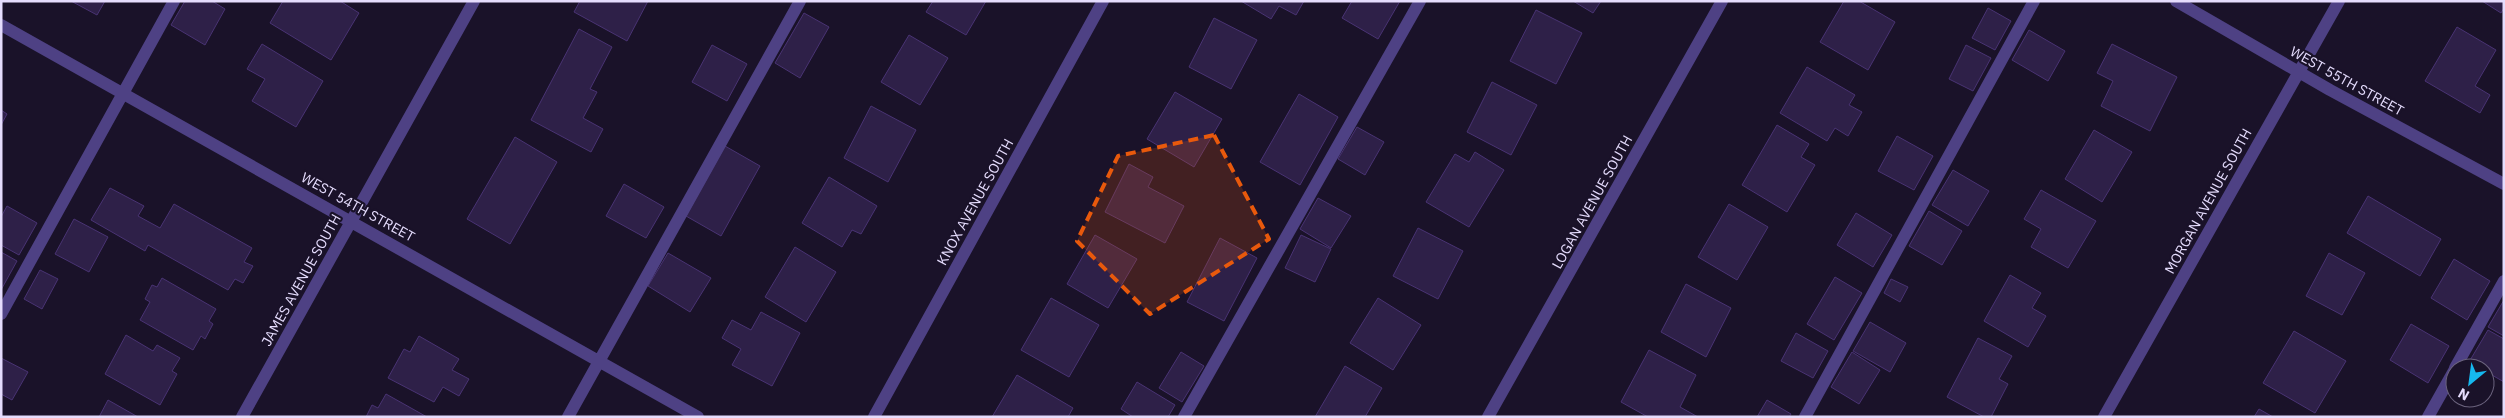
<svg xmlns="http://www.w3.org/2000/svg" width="2505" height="418" viewBox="0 0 2505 418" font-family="'IBM Plex Sans',sans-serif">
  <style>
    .building { fill: #2e2048; stroke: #493373 }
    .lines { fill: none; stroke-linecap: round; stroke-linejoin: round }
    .minor { stroke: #4e4184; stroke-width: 12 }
    .marked { fill: #e8590c; fill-opacity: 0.2; stroke: #e8590c; stroke-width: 4; stroke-dasharray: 10 6; stroke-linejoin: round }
    .labels { text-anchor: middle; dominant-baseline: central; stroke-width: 4.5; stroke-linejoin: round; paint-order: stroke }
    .street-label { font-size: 14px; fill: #e5dcfd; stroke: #1a1229 }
  </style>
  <rect width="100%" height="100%" fill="#1a1229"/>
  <!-- building -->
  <path class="building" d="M 71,1 L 105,1 L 97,15 Z
    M 185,1 L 212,1 L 225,9 L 205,45 L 171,25 Z
    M 283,1 L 340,1 L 359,13 L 331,60 L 270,23 Z
    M 580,1 L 648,1 L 627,41 L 574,12 Z
    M 933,1 L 986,1 L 966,35 L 926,12 Z
    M 1241,1 L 1304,1 L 1296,15 L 1279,6 L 1271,19 Z
    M 1352,1 L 1400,1 L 1378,39 L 1342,18 Z
    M 1573,1 L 1601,1 L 1593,13 Z
    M 1844,1 L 1859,1 L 1895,22 L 1868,70 L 1820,42 Z
    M 2482,1 L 2504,1 L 2504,8 L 2501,13 Z
    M 1988,8 L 2011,21 L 1995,50 L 1972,38 Z
    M 1536,10 L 1582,33 L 1556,84 L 1510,61 Z
    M 804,13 L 829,27 L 800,78 L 775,63 Z
    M 1214,18 L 1257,40 L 1231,89 L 1189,67 Z
    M 2457,27 L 2496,50 L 2475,86 L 2490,95 L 2480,113 L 2425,81 Z
    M 579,29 L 612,47 L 590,89 L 597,92 L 583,118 L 603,129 L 591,152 L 531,120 Z
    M 2029,30 L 2065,51 L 2048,81 L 2012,60 Z
    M 909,35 L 948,58 L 920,105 L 881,82 Z
    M 262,44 L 323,81 L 296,127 L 252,101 L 265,79 L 247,69 Z
    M 2112,44 L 2177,77 L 2150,131 L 2101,106 L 2113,81 L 2097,73 Z
    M 712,45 L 747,64 L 727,101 L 692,82 Z
    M 1966,45 L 1991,58 L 1973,91 L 1949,79 Z
    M 1807,67 L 1855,95 L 1849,105 L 1862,112 L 1848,136 L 1835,128 L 1827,141 L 1780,113 Z
    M 1492,82 L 1537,105 L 1511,155 L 1467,132 Z
    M 1175,92 L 1222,119 L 1194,167 L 1147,139 Z
    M 1299,94 L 1338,117 L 1300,185 L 1260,162 Z
    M 871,106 L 916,130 L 888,182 L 844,158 Z
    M 1,110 L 7,114 L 1,125 Z
    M 1777,125 L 1809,144 L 1801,157 L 1815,165 L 1787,212 L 1742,185 Z
    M 1357,127 L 1384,142 L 1365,175 L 1338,159 Z
    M 2094,130 L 2132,152 L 2102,202 L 2065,179 Z
    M 1897,136 L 1933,156 L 1914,190 L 1878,171 Z
    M 515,137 L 557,162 L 510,244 L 467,219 Z
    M 725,146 L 760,166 L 721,236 L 686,216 Z
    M 1475,152 L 1504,170 L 1469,227 L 1426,202 L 1455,154 L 1469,162 Z
    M 1129,164 L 1153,177 L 1148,187 L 1184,206 L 1165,243 L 1105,212 Z
    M 1953,170 L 1989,191 L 1968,226 L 1932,205 Z
    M 829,177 L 877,206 L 861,234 L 852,230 L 842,247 L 802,223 Z
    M 624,184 L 664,207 L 646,238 L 606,216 Z
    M 110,188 L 144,206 L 138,216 L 160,228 L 174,204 L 252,248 L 244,262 L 253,266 L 243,283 L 235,279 L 228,290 L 148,245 L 145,251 L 91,220 Z
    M 2041,190 L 2096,221 L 2068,268 L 2031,247 L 2041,229 L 2024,219 Z
    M 2368,196 L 2441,239 L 2420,276 L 2347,233 Z
    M 1318,198 L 1351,216 L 1331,248 L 1300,229 Z
    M 1729,204 L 1768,227 L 1737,280 L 1698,257 Z
    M 7,206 L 37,223 L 19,255 L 1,245 L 1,217 Z
    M 1929,211 L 1962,231 L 1942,265 L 1909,246 Z
    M 1856,213 L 1892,235 L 1873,267 L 1837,245 Z
    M 74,219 L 108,237 L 89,272 L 55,254 Z
    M 1418,228 L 1463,251 L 1438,299 L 1393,276 Z
    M 1095,235 L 1137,259 L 1108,308 L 1067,284 Z
    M 1301,235 L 1331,249 L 1315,282 L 1285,268 Z
    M 1220,238 L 1257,258 L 1224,321 L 1187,302 Z
    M 795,247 L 836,272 L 806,322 L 765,297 Z
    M 1,252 L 17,261 L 1,290 Z
    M 668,253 L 711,278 L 690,312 L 648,286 Z
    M 2329,253 L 2365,273 L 2342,315 L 2306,296 Z
    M 2454,259 L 2490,281 L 2467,320 L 2431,298 Z
    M 40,270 L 58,279 L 42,309 L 24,299 Z
    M 2010,275 L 2041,293 L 2032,308 L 2046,316 L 2028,347 L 1984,321 Z
    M 1835,277 L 1862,293 L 1834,340 L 1807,324 Z
    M 162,278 L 216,309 L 209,321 L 213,324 L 205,339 L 201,336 L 193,350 L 140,320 L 150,302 L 145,299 L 152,285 L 157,287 Z
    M 1891,279 L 1908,287 L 1900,302 L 1884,293 Z
    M 1686,284 L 1731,308 L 1706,357 L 1661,332 Z
    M 1051,298 L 1099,325 L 1069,377 L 1021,350 Z
    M 1378,298 L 1421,325 L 1393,370 L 1350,343 Z
    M 2504,300 L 2504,336 L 2488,327 Z
    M 761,312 L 800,333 L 772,386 L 732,365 L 741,349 L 722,338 L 732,320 L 751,330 Z
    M 1870,322 L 1906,343 L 1890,372 L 1853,351 Z
    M 2411,324 L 2449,346 L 2428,383 L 2390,360 Z
    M 2488,330 L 2504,339 L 2504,382 L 2485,371 L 2485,368 L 2479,368 L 2469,362 Z
    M 2294,331 L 2346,361 L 2315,413 L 2263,383 Z
    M 1796,333 L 1828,351 L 1813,378 L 1781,361 Z
    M 126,335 L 153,351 L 157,345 L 180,358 L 172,371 L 177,374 L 160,405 L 105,374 Z
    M 419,336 L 459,359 L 452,370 L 469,379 L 459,396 L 443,387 L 434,402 L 388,378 L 404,349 L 410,352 Z
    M 1978,338 L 2012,356 L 1999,379 L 2008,384 L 1991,417 L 1984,417 L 1947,397 Z
    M 1649,350 L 1696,375 L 1680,407 L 1698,417 L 1648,417 L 1621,402 Z
    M 1181,352 L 1204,366 L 1182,402 L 1159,388 Z
    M 1852,352 L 1880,370 L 1859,404 L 1831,387 Z
    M 1,358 L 28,372 L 12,400 L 1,394 Z
    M 1345,366 L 1382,388 L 1365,417 L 1315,417 Z
    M 1017,375 L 1073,408 L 1068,417 L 992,417 Z
    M 1137,382 L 1175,405 L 1168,417 L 1133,417 L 1121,409 Z
    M 386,394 L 427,417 L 366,417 L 372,405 L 378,408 Z
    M 108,400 L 138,417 L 99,417 Z
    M 1767,400 L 1791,414 L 1789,417 L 1757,417 Z
    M 2259,409 L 2273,417 L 2254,417 Z"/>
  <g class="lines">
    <!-- minor -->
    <path class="minor" d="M 2176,1 L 2330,90 L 2504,184
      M 1,25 L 698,417
      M 1,314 L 174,1
      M 2455,368 L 2504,281
      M 242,417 L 474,1
      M 568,417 L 800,1
      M 874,417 L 1103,1
      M 1184,417 L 1420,1
      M 1488,417 L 1722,1
      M 1805,417 L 2034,1
      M 2104,417 L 2339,1
      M 2428,417 L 2455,369"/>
  </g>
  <!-- marked area -->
  <path class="marked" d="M 1214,135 L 1269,239 L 1150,314 L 1077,241 L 1118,156 Z"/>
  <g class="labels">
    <!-- street labels -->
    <g class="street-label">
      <text transform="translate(2347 81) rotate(29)">WEST 55TH STREET</text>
      <text transform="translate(2208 201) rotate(-61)">MORGAN AVENUE SOUTH</text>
      <text transform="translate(975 202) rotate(-61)">KNOX AVENUE SOUTH</text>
      <text transform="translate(1592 202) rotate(-61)">LOGAN AVENUE SOUTH</text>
      <text transform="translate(358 207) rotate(29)">WEST 54TH STREET</text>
      <text transform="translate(301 280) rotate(-61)">JAMES AVENUE SOUTH</text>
    </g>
  </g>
  <!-- border -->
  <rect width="2505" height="418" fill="none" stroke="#e5dcfd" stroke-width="5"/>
  <!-- north arrow -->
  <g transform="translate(2470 383) rotate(209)"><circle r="24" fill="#1a1229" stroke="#6b637e"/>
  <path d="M0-4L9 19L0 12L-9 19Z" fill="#16b8ef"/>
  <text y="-8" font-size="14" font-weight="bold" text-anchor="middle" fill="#e5dcfd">N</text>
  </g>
</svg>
